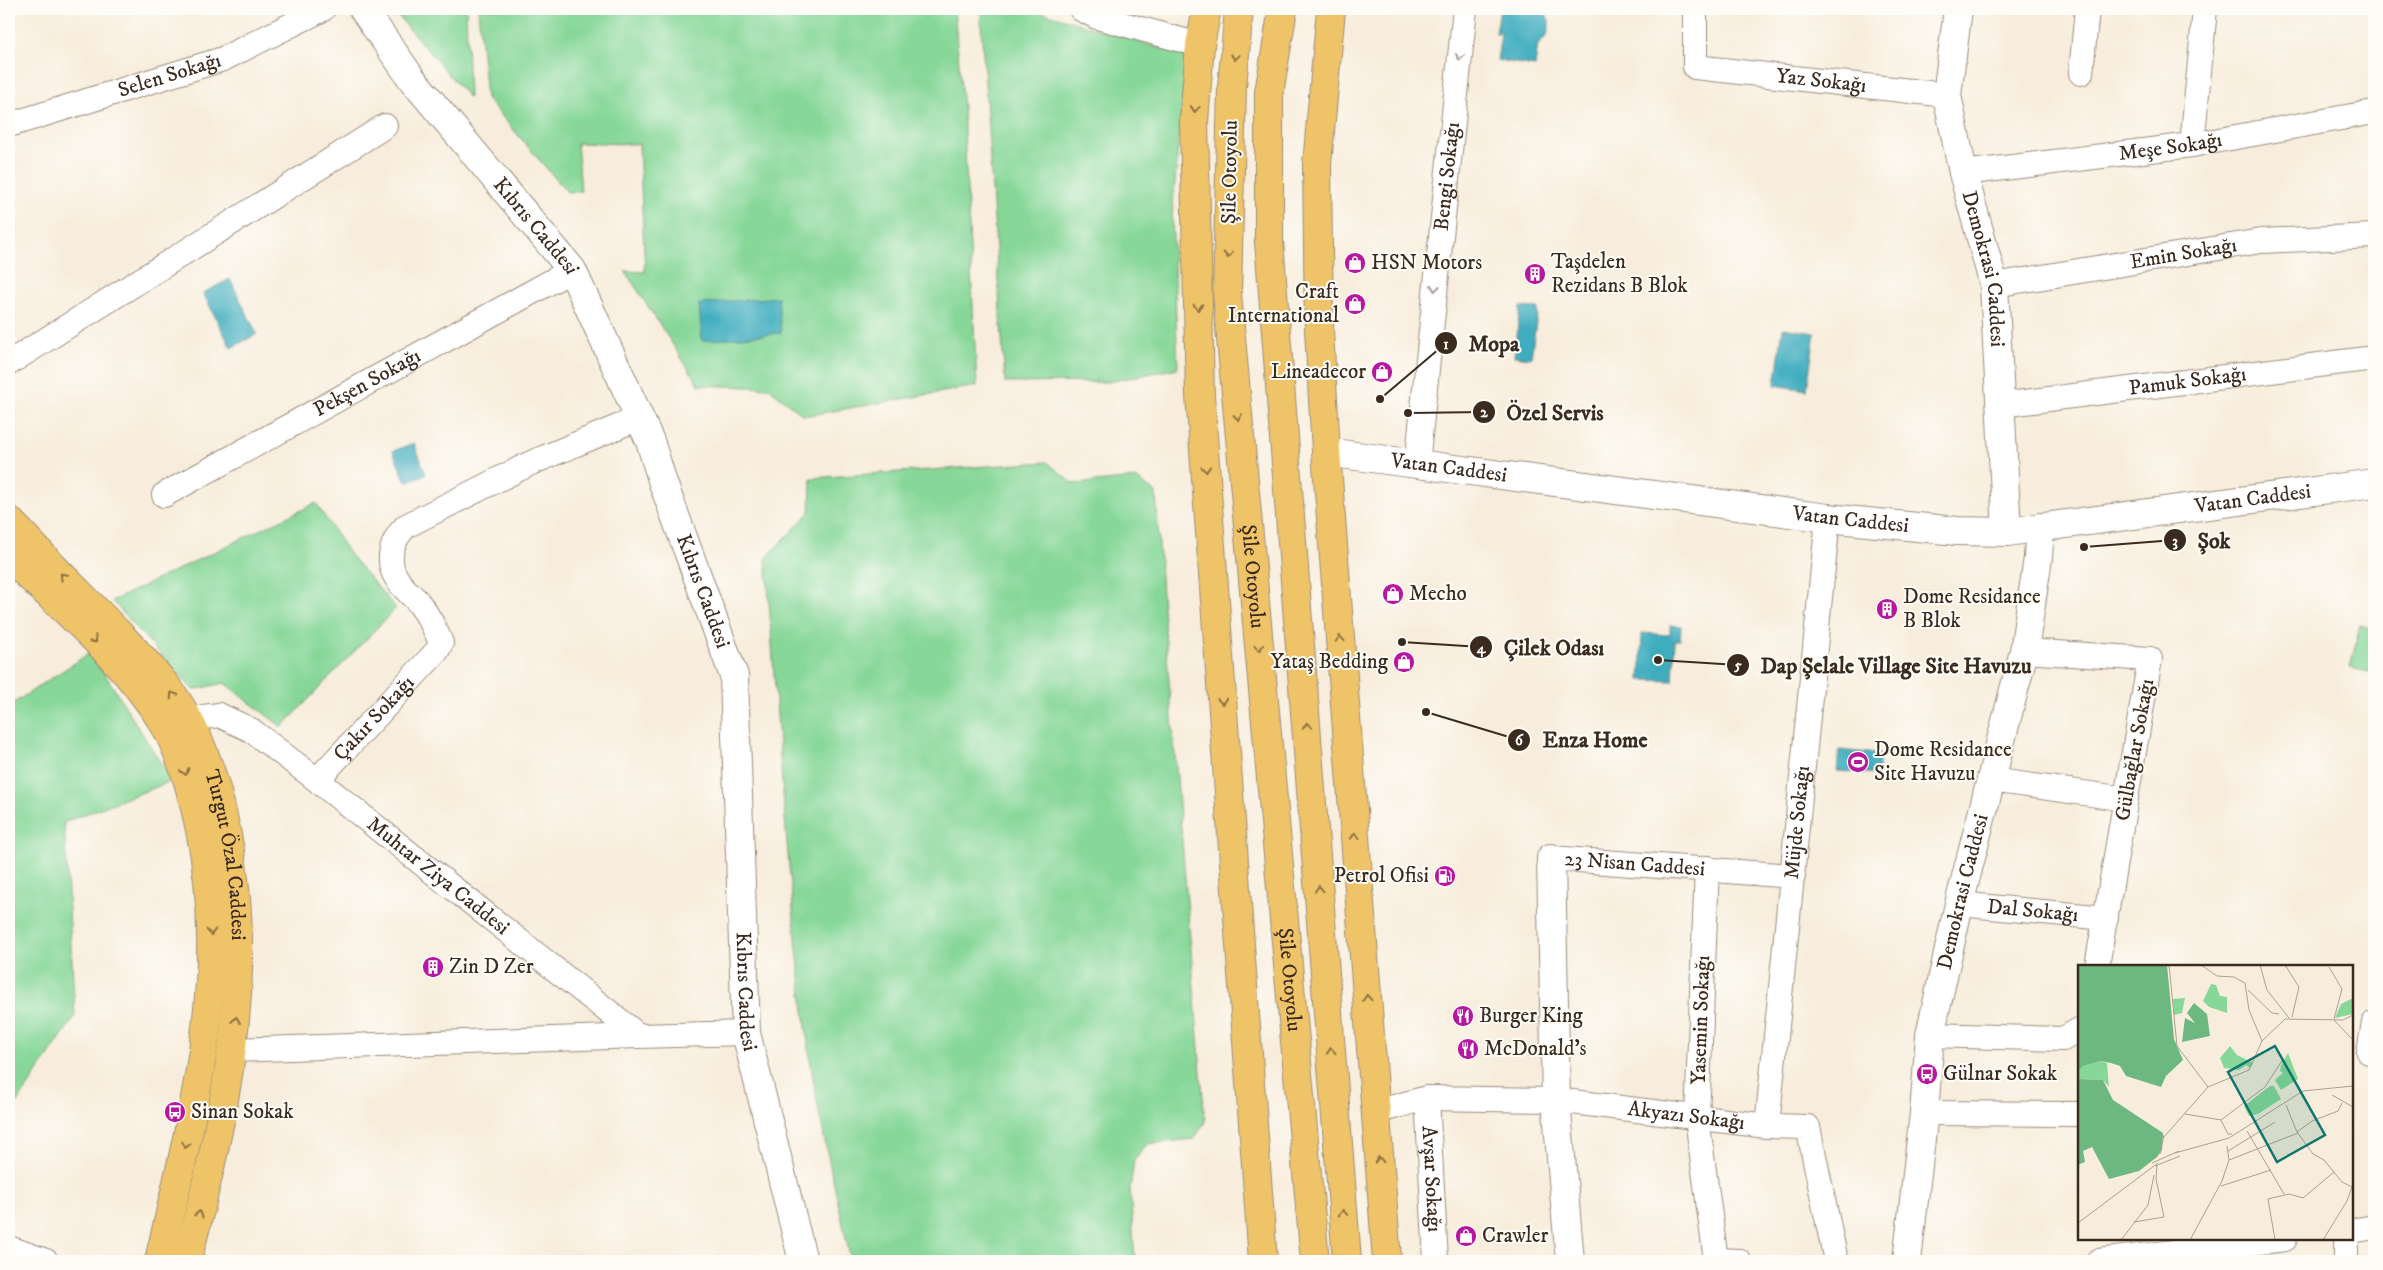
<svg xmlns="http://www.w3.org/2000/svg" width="2383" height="1270" viewBox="0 0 2383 1270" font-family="'IM FELL DW Pica',serif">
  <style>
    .green { fill: #86d798; stroke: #60805b }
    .water { fill: #40adbf; stroke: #3e6c6e }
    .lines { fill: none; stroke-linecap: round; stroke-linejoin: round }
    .minor-casing { stroke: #9a8c7d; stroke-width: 26 }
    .tertiary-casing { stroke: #9a8c7d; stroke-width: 30 }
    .primary-casing { stroke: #9a8c7d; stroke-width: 30 }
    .trunk-casing { stroke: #9a8c7d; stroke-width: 30 }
    .minor { stroke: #fff; stroke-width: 24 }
    .tertiary { stroke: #fff; stroke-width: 28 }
    .primary { stroke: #efc469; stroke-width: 28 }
    .trunk { stroke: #efc469; stroke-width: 28 }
    .oneway { stroke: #8c6f40 }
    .oneway2 { stroke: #a79f9a }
    .labels { text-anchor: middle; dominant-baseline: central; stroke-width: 4; stroke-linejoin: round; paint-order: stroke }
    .street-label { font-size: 21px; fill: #3b2a1e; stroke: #fdfcf7 }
    .poi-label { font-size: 21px; fill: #3b2a1e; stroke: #fdfcf7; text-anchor: start }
    .inset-road { fill: none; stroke: #ac9f90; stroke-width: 1 }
    .view { fill: #0f766e; fill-opacity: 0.15; stroke: #0f766e; stroke-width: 2.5 }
    .inset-edge { fill: none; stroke: #3b2a1e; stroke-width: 2.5 }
    .leader { fill: none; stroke: #3b2a1e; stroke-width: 2 }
    .callout-dot { fill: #3b2a1e; stroke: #fdfcf7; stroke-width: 2 }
    .mark-label { font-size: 15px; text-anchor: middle; font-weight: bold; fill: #fff }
    .callout-label { font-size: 22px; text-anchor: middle; font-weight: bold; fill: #3b2a1e; stroke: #fdfcf7; stroke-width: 4; stroke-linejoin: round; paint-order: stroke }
  </style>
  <rect width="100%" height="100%" fill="#fdfcf7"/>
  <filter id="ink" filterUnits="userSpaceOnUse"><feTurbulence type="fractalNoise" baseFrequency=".02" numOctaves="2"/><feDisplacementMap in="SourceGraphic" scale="10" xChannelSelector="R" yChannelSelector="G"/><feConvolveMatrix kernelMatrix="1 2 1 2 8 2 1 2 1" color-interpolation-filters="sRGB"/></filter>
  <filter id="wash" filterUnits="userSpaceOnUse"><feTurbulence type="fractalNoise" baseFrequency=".0096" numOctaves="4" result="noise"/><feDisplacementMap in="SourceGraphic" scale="20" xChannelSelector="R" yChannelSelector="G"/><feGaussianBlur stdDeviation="1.12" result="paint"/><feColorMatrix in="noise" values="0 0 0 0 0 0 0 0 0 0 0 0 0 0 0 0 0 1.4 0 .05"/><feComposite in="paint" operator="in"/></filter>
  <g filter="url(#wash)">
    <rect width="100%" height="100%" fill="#f8eddc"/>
    <!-- green -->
    <path class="green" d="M 392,9 L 466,9 L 469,98 Z
      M 478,9 L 954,9 L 963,109 L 977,386 L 804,416 L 769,388 L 699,385 L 625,271 L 645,272 L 639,144 L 577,143 L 581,191 L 567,192 L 486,98 Z
      M 980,9 L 1031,9 L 1186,56 L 1172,217 L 1178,368 L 1108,382 L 1005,383 Z
      M 1047,462 L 1074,484 L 1136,478 L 1156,493 L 1162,595 L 1205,1122 L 1194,1139 L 1147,1144 L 1134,1161 L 1130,1189 L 1135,1261 L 851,1261 C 835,1187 816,1111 807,1036 C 787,877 777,717 766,558 L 810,512 L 811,478 Z
      M 316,503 L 350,555 L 396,608 L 282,727 L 224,683 L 193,690 L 112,601 Z
      M 2360,625 L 2374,629 L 2374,673 L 2350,668 Z
      M 91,652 L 172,781 L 64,822 L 75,1016 L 9,1115 L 9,706 Z"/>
    <!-- water -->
    <path class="water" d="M 1500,9 L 1543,9 L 1549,20 L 1549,28 L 1547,36 L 1538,45 L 1535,66 L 1497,60 L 1501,34 L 1496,33 Z
      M 230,279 L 257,334 L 231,348 L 203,293 Z
      M 778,297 L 781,333 L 702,341 L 699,304 Z
      M 1520,307 L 1538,308 L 1531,358 L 1514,356 Z
      M 1783,328 L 1815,333 L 1807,390 L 1775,385 Z
      M 414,443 L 426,474 L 406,482 L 393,451 Z
      M 1670,625 L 1681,626 L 1680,640 L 1675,640 L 1673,681 L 1640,680 L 1642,633 L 1670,635 Z
      M 1839,750 L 1880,754 L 1878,774 L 1837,771 Z"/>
  </g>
  <g filter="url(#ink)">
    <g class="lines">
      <!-- minor casing -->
      <g class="minor-casing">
        <g id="minor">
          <path d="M 1081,9 L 1097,17 L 1200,45"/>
          <path id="s1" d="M 1695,9 L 1695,67 L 1947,95"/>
          <path d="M 2081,73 L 2087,9"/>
          <path id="s2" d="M 9,125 L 223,59 L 323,9"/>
          <path d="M 2192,145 L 2205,9"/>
          <path id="s3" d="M 1963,173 L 2192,145 L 2374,112"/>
          <path id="s4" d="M 1994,285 L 2261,241 L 2374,236"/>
          <path d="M 9,363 L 385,126"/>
          <path id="s5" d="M 2001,405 L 2374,358"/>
          <path id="s6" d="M 1417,464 L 1465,9"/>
          <path id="s7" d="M 164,495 L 572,270"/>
          <path d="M 2024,651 L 2150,659 L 2097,966"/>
          <path id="s8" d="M 188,719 L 219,715 L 251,730 L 317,780 L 639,1036 L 746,1033"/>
          <path id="s9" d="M 317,780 L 437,651 L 441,643 C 435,628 428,615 418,602 C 411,594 402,588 397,579 C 385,560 392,540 406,526 L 531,463 L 639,418"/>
          <path d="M 1991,780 L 2126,799"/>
          <path id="s10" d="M 1551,858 L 1793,876"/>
          <path d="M 1707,868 L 1697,1118 L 1716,1261"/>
          <path id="s11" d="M 1959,904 L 2106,918"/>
          <path d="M 1930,1035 L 2063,1039 L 2079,1030"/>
          <path d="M 232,1050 L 639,1036"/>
          <path d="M 2369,1052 L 2374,1023"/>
          <path id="s12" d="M 1427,1098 L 1436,1261"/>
          <path id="s13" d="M 1375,1112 L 1427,1098 L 1556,1100 L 1767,1126 L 1808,1127 L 1836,1261"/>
          <path d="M 1924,1113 L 2079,1114"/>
          <path id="s14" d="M 1767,1126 L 1828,518"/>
          <path d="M 2352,1231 L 2374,1227"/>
          <path d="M 2346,1239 L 2346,1261"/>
          <path d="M 9,1248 L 46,1261"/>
          <path d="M 1716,1260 L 1739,1261"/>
          <path d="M 2098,1261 L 2285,1239"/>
        </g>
      </g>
      <!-- tertiary casing -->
      <g class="tertiary-casing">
        <g id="tertiary">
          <path id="s15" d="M 363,9 L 412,79 L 572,270 L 650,441 L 663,483 L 734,676 L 746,1033 L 803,1261"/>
          <path id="s16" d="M 1958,9 L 1947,95 L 1963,173 L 1994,285 L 2007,532"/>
          <path id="s17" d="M 1326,452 L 1828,518 L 1957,531 L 2007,532 L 2374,483"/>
          <path d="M 1551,858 L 1556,1100 L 1570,1261"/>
          <path id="s18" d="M 1907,1261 L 1924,1113 L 1930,1035 L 1959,904 L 2024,651 L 2038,558 L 2040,527"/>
        </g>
      </g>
      <!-- primary casing -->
      <g class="primary-casing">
        <g id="primary">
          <path id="s19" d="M 9,520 C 40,553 72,586 104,618 C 126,641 149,663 168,688 C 197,726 213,771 223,817 C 259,969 225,1114 187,1261"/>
          <path d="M 9,557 C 63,610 125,660 165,726 C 182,756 192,792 199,825 C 232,974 192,1117 159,1261"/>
        </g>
      </g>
      <!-- trunk casing -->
      <g class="trunk-casing">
        <g id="trunk">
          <path d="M 1207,9 L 1200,45 L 1194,121 L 1200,395 L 1263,1261"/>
          <path id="s20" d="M 1239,9 L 1232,87 L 1227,294 L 1315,1261"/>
          <path d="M 1283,9 L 1269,93 L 1269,241 L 1347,1261"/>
          <path d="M 1331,9 L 1317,164 L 1319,330 L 1326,452 L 1387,1261"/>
        </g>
      </g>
      <!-- minor -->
      <use href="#minor" class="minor"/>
      <!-- tertiary -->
      <use href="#tertiary" class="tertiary"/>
      <!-- primary -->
      <use href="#primary" class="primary"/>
      <!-- trunk -->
      <use href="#trunk" class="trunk"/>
    </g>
    <!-- one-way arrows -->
    <defs><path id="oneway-chevron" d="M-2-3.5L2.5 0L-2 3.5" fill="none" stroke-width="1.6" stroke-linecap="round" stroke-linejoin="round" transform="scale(1.25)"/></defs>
    <g class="oneway">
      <use href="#oneway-chevron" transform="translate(1235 57) rotate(96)"/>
      <use href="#oneway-chevron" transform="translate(1195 109) rotate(95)"/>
      <use href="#oneway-chevron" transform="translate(1228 255) rotate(91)"/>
      <use href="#oneway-chevron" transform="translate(1198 307) rotate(89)"/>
      <use href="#oneway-chevron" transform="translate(1238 417) rotate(85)"/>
      <use href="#oneway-chevron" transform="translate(1206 469) rotate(86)"/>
      <use href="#oneway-chevron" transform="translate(63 576) rotate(-134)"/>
      <use href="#oneway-chevron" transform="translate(1340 639) rotate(-94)"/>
      <use href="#oneway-chevron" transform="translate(94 640) rotate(44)"/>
      <use href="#oneway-chevron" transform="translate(1259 648) rotate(85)"/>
      <use href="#oneway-chevron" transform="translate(173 695) rotate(-123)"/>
      <use href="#oneway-chevron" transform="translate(1222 701) rotate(86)"/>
      <use href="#oneway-chevron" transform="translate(1307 726) rotate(-94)"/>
      <use href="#oneway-chevron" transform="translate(185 772) rotate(72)"/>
      <use href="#oneway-chevron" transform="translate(1355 836) rotate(-94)"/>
      <use href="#oneway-chevron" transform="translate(1319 889) rotate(-94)"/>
      <use href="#oneway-chevron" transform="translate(211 932) rotate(88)"/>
      <use href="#oneway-chevron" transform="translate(1367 998) rotate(-94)"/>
      <use href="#oneway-chevron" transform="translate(236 1020) rotate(-84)"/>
      <use href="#oneway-chevron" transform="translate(1331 1051) rotate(-94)"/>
      <use href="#oneway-chevron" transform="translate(186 1145) rotate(102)"/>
      <use href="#oneway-chevron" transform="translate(1379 1160) rotate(-94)"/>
      <use href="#oneway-chevron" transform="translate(1343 1213) rotate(-94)"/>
      <use href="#oneway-chevron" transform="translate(199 1214) rotate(-76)"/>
    </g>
    <g class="oneway2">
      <use href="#oneway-chevron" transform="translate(1460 57) rotate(96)"/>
      <use href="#oneway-chevron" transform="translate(1435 288) rotate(96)"/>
    </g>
  </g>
  <!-- icons -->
  <defs>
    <g id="shop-disc" transform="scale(1.125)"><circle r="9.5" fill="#b5179e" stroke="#fdfcf7"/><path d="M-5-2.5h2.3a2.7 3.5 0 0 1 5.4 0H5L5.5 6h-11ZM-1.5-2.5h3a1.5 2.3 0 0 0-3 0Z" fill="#fff"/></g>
    <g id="building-disc" transform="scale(1.125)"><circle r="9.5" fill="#b5179e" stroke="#fdfcf7"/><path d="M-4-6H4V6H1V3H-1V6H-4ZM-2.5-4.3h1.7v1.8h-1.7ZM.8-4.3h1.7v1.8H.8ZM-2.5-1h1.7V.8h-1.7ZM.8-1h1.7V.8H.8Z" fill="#fff"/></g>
    <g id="stadium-disc" transform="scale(1.125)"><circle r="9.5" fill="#b5179e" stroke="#fdfcf7"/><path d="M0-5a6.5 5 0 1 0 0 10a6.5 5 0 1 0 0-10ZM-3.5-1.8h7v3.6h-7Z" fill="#fff"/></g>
    <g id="fuel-disc" transform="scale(1.125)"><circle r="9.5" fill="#b5179e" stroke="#fdfcf7"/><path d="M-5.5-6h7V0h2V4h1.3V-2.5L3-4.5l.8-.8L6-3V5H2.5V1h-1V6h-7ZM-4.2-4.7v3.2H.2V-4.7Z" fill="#fff"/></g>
    <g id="restaurant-disc" transform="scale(1.125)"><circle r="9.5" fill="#b5179e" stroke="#fdfcf7"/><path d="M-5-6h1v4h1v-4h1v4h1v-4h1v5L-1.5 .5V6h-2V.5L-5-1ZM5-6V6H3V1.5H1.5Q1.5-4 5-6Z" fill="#fff"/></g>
    <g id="bus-disc" transform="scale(1.125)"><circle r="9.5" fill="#b5179e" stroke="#fdfcf7"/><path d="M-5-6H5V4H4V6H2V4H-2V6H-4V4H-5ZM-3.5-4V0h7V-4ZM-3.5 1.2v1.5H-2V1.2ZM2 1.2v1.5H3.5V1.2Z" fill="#fff"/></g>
  </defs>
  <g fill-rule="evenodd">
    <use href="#shop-disc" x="1355" y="263"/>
    <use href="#building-disc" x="1535" y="274"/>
    <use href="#shop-disc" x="1355" y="304"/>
    <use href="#shop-disc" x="1382" y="372"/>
    <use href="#shop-disc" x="1393" y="594"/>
    <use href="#building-disc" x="1887" y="609"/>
    <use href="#shop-disc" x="1404" y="662"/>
    <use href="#stadium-disc" x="1858" y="762"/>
    <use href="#fuel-disc" x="1445" y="876"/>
    <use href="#building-disc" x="433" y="967"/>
    <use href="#restaurant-disc" x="1463" y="1016"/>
    <use href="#restaurant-disc" x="1468" y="1049"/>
    <use href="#bus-disc" x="1927" y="1074"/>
    <use href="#bus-disc" x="175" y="1112"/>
    <use href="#shop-disc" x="1466" y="1236"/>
  </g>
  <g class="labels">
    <!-- street labels -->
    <g class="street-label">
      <text stroke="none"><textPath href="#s2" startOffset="168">Selen Sokağı</textPath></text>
      <text stroke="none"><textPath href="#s1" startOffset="185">Yaz Sokağı</textPath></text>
      <text stroke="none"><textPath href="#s3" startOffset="209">Meşe Sokağı</textPath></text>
      <text transform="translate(1230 172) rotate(-89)">Şile Otoyolu</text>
      <text stroke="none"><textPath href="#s6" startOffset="289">Bengi Sokağı</textPath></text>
      <text stroke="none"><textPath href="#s15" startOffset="278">Kıbrıs Caddesi</textPath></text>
      <text stroke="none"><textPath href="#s4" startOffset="192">Emin Sokağı</textPath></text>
      <text stroke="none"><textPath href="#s16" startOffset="265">Demokrasi Caddesi</textPath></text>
      <text stroke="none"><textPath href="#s5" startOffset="188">Pamuk Sokağı</textPath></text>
      <text stroke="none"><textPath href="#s7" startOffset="232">Pekşen Sokağı</textPath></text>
      <text stroke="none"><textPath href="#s17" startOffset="124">Vatan Caddesi</textPath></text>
      <text stroke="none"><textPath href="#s17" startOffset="934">Vatan Caddesi</textPath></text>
      <text stroke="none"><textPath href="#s17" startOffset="529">Vatan Caddesi</textPath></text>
      <text stroke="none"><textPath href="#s20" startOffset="569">Şile Otoyolu</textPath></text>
      <text stroke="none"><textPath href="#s15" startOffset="682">Kıbrıs Caddesi</textPath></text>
      <text stroke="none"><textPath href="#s9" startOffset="84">Çakır Sokağı</textPath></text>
      <text transform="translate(2135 750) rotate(-80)">Gülbağlar Sokağı</text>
      <text stroke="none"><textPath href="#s14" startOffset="305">Müjde Sokağı</textPath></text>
      <text stroke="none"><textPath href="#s19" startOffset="411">Turgut Özal Caddesi</textPath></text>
      <text stroke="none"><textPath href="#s10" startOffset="84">23 Nisan Caddesi</textPath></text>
      <text stroke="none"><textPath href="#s8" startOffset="304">Muhtar Ziya Caddesi</textPath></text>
      <text stroke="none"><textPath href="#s18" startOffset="374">Demokrasi Caddesi</textPath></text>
      <text stroke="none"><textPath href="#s11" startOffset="74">Dal Sokağı</textPath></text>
      <text stroke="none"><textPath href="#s20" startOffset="974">Şile Otoyolu</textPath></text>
      <text stroke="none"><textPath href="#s15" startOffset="1088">Kıbrıs Caddesi</textPath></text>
      <text transform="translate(1701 1020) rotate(-88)">Yasemin Sokağı</text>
      <text stroke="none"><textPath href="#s13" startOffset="314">Akyazı Sokağı</textPath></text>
      <text stroke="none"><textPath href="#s12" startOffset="81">Avşar Sokağı</textPath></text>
    </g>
    <!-- poi labels -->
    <g class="poi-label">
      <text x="1551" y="262">Taşdelen<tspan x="1551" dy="24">Rezidans B Blok</tspan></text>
      <text x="1371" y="263">HSN Motors</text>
      <text x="1339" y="292" text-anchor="end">Craft<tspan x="1339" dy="24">International</tspan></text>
      <text x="1366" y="372" text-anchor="end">Lineadecor</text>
      <text x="1409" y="594">Mecho</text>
      <text x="1903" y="597">Dome Residance<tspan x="1903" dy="24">B Blok</tspan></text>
      <text x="1388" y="662" text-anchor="end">Yataş Bedding</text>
      <text x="1874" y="750">Dome Residance<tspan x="1874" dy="24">Site Havuzu</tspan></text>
      <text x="1429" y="876" text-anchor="end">Petrol Ofisi</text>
      <text x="449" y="967">Zin D Zer</text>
      <text x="1479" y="1016">Burger King</text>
      <text x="1484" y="1049">McDonald's</text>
      <text x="1943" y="1074">Gülnar Sokak</text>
      <text x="191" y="1112">Sinan Sokak</text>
      <text x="1482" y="1236">Crawler</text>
    </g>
  </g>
  <!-- overview -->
  <g transform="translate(2078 965)">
    <rect width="275" height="275" fill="#f8eddc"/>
    <path d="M 133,19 L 138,20 L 142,31 L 149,32 L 149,48 L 131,42 L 125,36 ZM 107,33 L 104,48 L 96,50 L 95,34 ZM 275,33 L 275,49 L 257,53 L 263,39 ZM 152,81 L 159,90 L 175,98 L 172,103 L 168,100 L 161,105 L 146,103 L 142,93 ZM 210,88 L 220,114 L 203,125 L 197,115 L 205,108 L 202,106 L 203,100 ZM 23,96 L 29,98 L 31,122 L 25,115 L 0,114 L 0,106 L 4,101 ZM 192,121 L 196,121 L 203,134 L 180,149 L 171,151 L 166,141 Z" fill="#86d798"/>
    <path d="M 0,0 L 89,0 L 96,74 L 105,95 L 88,111 L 83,122 L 48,111 L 42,101 L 33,98 L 23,96 L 5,101 L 0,106 ZM 116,38 L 129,49 L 132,71 L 104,77 L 107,53 L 117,58 L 109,48 ZM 0,114 L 25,115 L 35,135 L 85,168 L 84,185 L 79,192 L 61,206 L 31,214 L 14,182 L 5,186 L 7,197 L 0,200 Z" fill="#6cb880"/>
    <path class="inset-road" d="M 91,0 L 99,81 L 130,122M 123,0 L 139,11 L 156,12 L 167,18 L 171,45 L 184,76M 182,0 L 189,25 L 211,53M 207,0 L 221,22 L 214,52M 251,2 L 264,24 L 256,54M 170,25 L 194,48 L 201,49M 256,55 L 275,75M 254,130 L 275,142M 208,140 L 219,167 L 235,189 L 246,195 L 264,217 L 274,222M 107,149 L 143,155 L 150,169 L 154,169M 143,155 L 187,122 L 205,94M 169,166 L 206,229M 219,167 L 234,156 L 260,146 L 264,138M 86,172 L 130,122 L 171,105 L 184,76 L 207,54 L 265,55 L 275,50M 150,186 L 197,157M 97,188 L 151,173 L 225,126 L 275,121M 82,189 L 86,170M 151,195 L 220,168M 74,198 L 101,186M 77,201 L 102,191M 143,221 L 193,205M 56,257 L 86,252 L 78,214 L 79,200M 0,258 L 80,198M 43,275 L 70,240 L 76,210M 112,275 L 144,216 L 151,195 L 149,181M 197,275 L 190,234 L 211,229 L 225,233 L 256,207M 245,275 L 269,236 L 275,219"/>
    <path class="view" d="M 197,81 L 247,170 L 199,197 L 150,107 Z"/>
    <rect width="275" height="275" class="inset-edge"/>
  </g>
  <!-- callouts -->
  <path class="leader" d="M1380 399L1446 343M1408 413L1484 412M2084 547L2175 540M1402 642L1481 647M1658 660L1738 665M1426 712L1519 740"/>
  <g class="callout-dot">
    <circle cx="1380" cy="399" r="5"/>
    <circle cx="1408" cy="413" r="5"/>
    <circle cx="2084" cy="547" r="5"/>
    <circle cx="1402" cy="642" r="5"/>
    <circle cx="1658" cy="660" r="5"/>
    <circle cx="1426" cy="712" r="5"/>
    <circle cx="1446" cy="343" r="12"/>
    <circle cx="1484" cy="412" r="12"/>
    <circle cx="2175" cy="540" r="12"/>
    <circle cx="1481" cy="647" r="12"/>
    <circle cx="1738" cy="665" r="12"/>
    <circle cx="1519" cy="740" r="12"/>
  </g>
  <g class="mark-label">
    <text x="1446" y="349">1</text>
    <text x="1484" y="417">2</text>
    <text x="2175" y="546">3</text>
    <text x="1481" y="653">4</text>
    <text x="1738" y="670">5</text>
    <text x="1519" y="745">6</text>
  </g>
  <g class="callout-label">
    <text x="1494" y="351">Mopa</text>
    <text x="1555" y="420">Özel Servis</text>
    <text x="2214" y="548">Şok</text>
    <text x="1554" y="655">Çilek Odası</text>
    <text x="1896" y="673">Dap Şelale Village Site Havuzu</text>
    <text x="1595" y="747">Enza Home</text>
  </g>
  <!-- margin -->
  <rect width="2383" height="1270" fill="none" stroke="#fdfcf7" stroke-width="30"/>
</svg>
